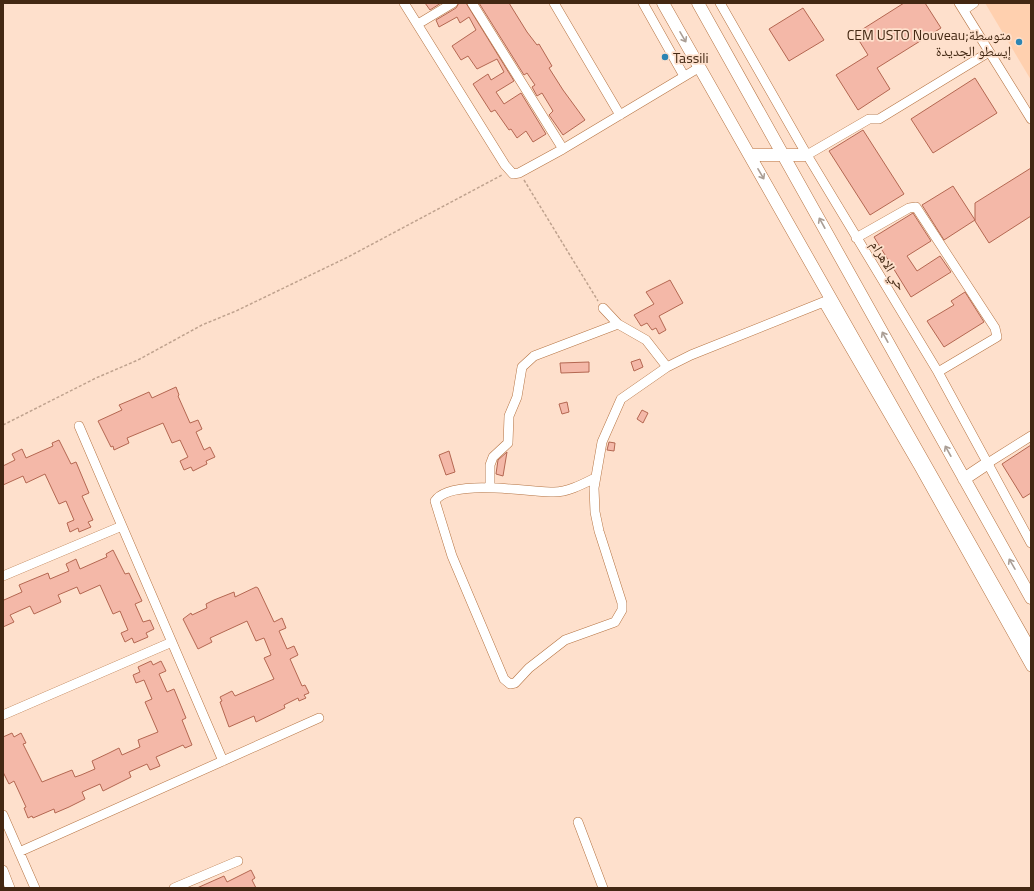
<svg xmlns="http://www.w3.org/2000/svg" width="1034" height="891" viewBox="0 0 1034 891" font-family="'Titillium Web','Noto Naskh Arabic',sans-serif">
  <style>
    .built { fill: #ffd0af }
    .building { fill: #f4b8a8; stroke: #b46751 }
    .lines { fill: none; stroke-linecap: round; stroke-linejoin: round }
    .minor-casing { stroke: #b57342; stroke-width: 10 }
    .major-casing { stroke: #b57342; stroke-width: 13 }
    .path { stroke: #bfa28e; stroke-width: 1.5; stroke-dasharray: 3 2; stroke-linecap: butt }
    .minor { stroke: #fff; stroke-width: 9 }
    .major { stroke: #fff; stroke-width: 12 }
    .oneway { stroke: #aa9e95 }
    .poi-dot { fill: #2d85b3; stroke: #fee0cc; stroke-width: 1.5 }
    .labels { text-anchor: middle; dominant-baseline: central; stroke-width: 3.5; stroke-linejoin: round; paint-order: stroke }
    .poi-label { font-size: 14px; fill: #432813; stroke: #fee0cc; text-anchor: end }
    .street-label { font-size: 14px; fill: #432813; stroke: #fee0cc }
  </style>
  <rect width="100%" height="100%" fill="#fee0cc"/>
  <!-- built -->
  <path class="built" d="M 985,3 L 1031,3 L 1031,80 Z"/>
  <!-- building -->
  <path class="building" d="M 425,3 L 441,3 L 430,10 Z
    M 459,3 L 466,3 L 514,81 L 496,92 L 504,104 L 521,93 L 546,134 L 533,142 L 526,131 L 517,138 L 511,129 L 509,130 L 495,110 L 491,112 L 473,84 L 488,74 L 491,80 L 504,72 L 497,59 L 477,69 L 468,56 L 461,60 L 452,46 L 476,30 L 469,17 L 460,23 L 457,17 L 439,27 L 436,20 L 456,8 Z
    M 479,3 L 509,3 L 527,32 L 537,45 L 539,44 L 552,66 L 549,68 L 563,90 L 585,120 L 563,135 L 549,115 L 553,111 L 542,93 L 537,96 L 532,87 L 535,85 L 527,73 L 524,75 Z
    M 904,3 L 925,3 L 941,28 L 877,68 L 890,89 L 858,110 L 836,75 L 868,55 L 855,34 Z
    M 803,8 L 824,40 L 789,61 L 769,29 Z
    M 975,78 L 997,113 L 933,153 L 911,119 Z
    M 863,130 L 904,194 L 870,215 L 829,151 Z
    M 1031,168 L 1031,216 L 989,243 L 975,221 L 975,203 Z
    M 953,186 L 975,220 L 944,240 L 922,205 Z
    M 913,213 L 931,241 L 907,256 L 917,271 L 940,256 L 951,272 L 911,297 L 874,237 Z
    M 670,280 L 683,303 L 659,316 L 666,330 L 659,334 L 656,328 L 652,330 L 647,323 L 641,326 L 634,315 L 654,304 L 646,292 Z
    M 965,292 L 984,322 L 944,347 L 927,321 L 954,305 L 951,301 Z
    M 640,359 L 643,367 L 634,371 L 631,362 Z
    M 589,362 L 589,372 L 561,373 L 560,363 Z
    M 176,387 L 179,395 L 178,396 L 190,423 L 198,420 L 202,429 L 196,432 L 204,450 L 210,447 L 215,457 L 206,461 L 207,464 L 193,471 L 191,467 L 184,470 L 180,461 L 188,457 L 180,440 L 172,443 L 163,423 L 127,438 L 129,443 L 114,450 L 113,446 L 111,447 L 98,421 L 122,410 L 119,405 L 131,400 L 149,392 L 152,398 Z
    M 567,402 L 569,412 L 562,414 L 559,404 Z
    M 642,410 L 648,413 L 643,423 L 637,419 Z
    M 59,440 L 71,464 L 76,462 L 89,493 L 82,496 L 93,520 L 88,522 L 91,527 L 79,532 L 78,528 L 70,532 L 67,523 L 74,520 L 66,501 L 59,504 L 45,474 L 26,483 L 23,476 L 3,485 L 3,466 L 15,460 L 12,454 L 22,449 L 26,458 L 53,446 L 52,443 Z
    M 609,442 L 615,443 L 614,451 L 607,450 Z
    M 1031,445 L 1031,493 L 1023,498 L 1002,464 Z
    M 449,451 L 455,472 L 446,475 L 439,455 Z
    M 507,452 L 503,476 L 496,474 L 498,460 Z
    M 113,550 L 125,574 L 129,573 L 142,601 L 135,604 L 143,622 L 150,620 L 154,629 L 146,633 L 148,637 L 134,643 L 132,638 L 125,642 L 121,633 L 128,630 L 120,611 L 113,614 L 100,585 L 80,594 L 77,587 L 58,595 L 61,602 L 34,614 L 30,606 L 10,615 L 14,622 L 3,627 L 3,598 L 4,600 L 22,592 L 19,585 L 48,573 L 50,579 L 69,571 L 66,564 L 76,559 L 80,569 L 107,557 L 106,554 Z
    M 256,587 L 258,588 L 274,622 L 282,618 L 286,628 L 279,631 L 287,649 L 294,646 L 298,655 L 290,659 L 302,686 L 305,685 L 309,693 L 304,695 L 306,698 L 299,701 L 298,698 L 284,705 L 285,708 L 256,722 L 254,716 L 229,727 L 220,702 L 222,701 L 220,697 L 232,691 L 235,696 L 274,679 L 264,658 L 271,655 L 264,638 L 256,641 L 247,621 L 210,638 L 212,642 L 198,649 L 183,619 L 191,613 L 192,615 L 207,608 L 206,604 L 214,600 L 234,592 L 235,597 Z
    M 151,661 L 153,665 L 161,661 L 166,671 L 159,674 L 167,692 L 174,689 L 186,718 L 182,720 L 192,745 L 185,748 L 183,745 L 156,757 L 160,766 L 150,770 L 147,764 L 129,772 L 131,777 L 103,791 L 100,784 L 82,792 L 85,799 L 69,807 L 55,813 L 54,809 L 33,818 L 32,816 L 28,818 L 24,808 L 26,807 L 14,781 L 9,784 L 3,772 L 3,737 L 12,733 L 14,737 L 21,733 L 26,743 L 23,744 L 42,782 L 72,770 L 75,777 L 81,775 L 95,769 L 92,761 L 109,753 L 119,748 L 122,755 L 140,747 L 138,740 L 158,732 L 145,702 L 152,699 L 144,680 L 136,683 L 133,675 L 140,672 L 138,667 Z
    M 251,870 L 255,878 L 252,880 L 256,888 L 197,888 L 224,876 L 227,882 Z"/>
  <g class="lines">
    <!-- minor casing -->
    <g class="minor-casing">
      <path id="minor" d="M 404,3 L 505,165 L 513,174 L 519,173 L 563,149 L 700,67
        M 472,3 L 563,149
        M 554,3 L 620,115
        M 643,3 L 684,76
        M 720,3 L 807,155 L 938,372 L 1031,543
        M 959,3 L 1031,119
        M 964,10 L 974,3
        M 418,24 L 453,3
        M 807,155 L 869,119 L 879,119 L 989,52
        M 856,238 L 909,208 L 916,207 L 995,328 L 997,337 L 938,372
        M 823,302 L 919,467 L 1031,667
        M 603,308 L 618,324 L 646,340 L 667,367
        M 79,426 L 223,761
        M 988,463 L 1031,436
        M 595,478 C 583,484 568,492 554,492 C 529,492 450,478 435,501 L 452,556 L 504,679 L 510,684 L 515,683 L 529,668 L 565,640 L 615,622 L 622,610 L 622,603 L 599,531 L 595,512 L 594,488 L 602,442 L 621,399 L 667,367 L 691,355 L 831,299
        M 490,487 L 490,465 L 493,457 L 508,443 L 509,416 L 517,397 L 522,367 L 534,356 L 618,324
        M 3,576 L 122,526
        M 3,715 L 172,642
        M 3,815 L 35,888
        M 578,822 L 603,888
        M 19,852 L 319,718
        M 3,870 L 10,888
        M 174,888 L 238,861"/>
    </g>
    <!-- major casing -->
    <g class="major-casing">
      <path id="major" d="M 663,3 L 1031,651
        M 698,3 L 1031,598
        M 750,155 L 807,155
        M 964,479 L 988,463"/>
    </g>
    <!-- path -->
    <path class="path" d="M 524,180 L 598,301
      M 3,425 L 96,378 L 138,360 L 202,325 L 236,311 L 348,257 L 502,175"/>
    <!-- minor -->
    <use href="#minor" class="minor"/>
    <!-- major -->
    <use href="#major" class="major"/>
  </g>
  <!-- one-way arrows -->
  <defs><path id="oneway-shaft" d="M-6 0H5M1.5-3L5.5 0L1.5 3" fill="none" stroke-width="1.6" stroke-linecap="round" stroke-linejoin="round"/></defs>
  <g class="oneway">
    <use href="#oneway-shaft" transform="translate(683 37) rotate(60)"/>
    <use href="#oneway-shaft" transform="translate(761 174) rotate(60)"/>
    <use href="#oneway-shaft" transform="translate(822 223) rotate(-119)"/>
    <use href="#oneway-shaft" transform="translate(885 337) rotate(-119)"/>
    <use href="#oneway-shaft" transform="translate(948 451) rotate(-119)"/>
    <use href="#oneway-shaft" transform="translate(1012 564) rotate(-120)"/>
  </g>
  <!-- markers -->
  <g class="poi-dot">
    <circle cx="1019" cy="42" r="4"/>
    <circle cx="665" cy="57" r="4"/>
  </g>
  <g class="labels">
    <!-- poi labels -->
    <g class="poi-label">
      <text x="1011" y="34">CEM USTO Nouveau;متوسطة<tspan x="1011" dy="16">إيسطو الجديدة</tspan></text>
      <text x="673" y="57" text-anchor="start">Tassili</text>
    </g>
    <!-- street labels -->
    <g class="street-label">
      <text transform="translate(889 265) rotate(59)">حي الاهرام</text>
    </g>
  </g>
  <!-- border -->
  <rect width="1034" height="891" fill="none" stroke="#432813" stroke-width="8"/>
</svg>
